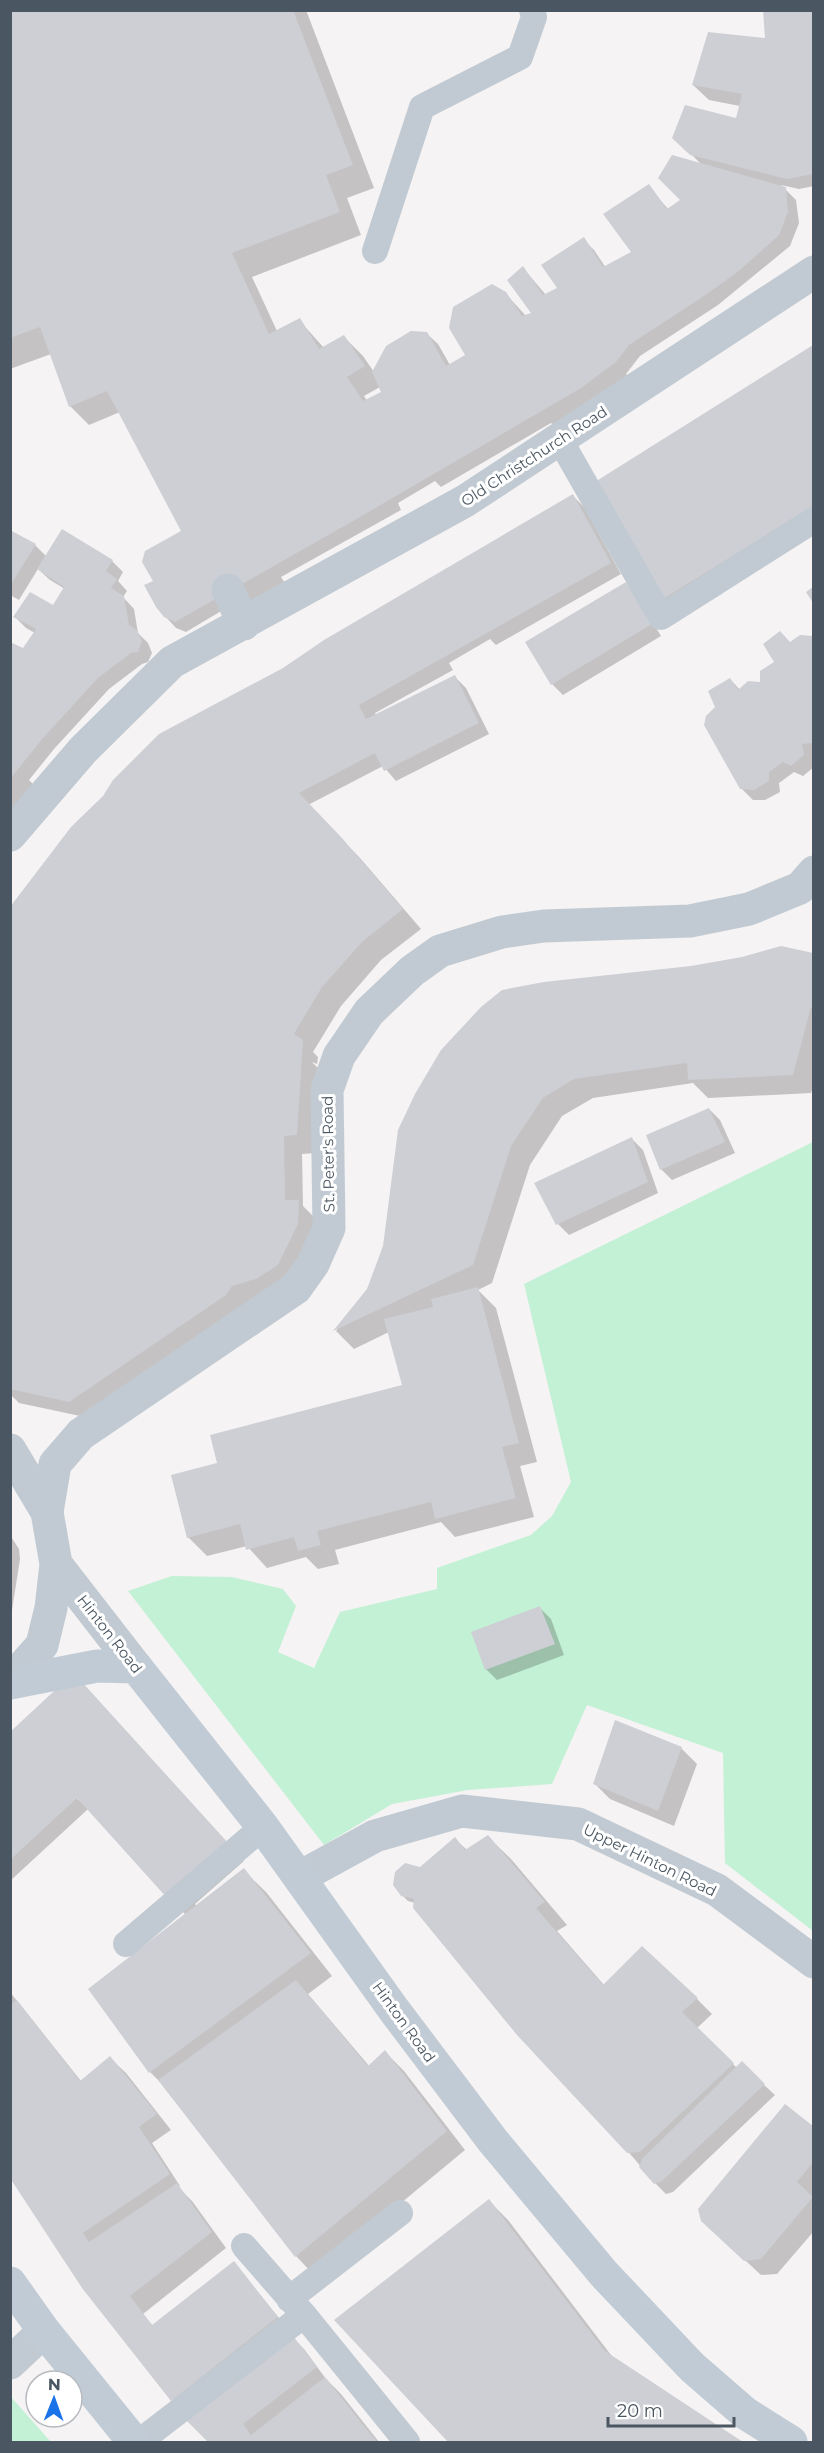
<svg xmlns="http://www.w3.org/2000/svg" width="824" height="2453" viewBox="0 0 824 2453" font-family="Montserrat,sans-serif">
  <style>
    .green { fill: #c3f1d5 }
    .shadow { fill: #0003; fill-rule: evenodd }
    .building { fill: #cdcfd5 }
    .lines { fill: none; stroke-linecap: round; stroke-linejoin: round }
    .lane { stroke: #c1cad2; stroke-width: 26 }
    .street { stroke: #c1cad2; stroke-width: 33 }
    .secondary { stroke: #c1cbd6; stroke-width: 33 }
    .labels { text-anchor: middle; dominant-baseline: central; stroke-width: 6; stroke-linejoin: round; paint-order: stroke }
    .street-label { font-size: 15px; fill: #4a5661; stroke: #fff }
  </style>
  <rect width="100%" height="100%" fill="#f5f3f3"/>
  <!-- green -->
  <path class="green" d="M 813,1142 L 813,1931 L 725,1863 L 723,1753 L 587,1705 L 552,1784 L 468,1790 L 392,1804 L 324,1845 L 128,1591 L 172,1576 L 232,1577 L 283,1589 L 296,1606 L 278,1652 L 314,1668 L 340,1612 L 437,1589 L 437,1568 L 531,1535 L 552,1516 L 571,1482 L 524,1284 Z
    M 10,2397 L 11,2397 L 51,2442 L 11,2442 Z"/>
  <!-- shadow -->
  <path class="shadow" d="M 10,10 L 306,10 L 374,188 L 347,198 L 361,235 L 252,277 L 277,331 L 299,320 L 324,348 L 344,337 L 363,356 L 374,372 L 426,333 L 438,344 L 450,365 L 467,356 L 506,294 L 526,316 L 533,314 L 523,268 L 546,295 L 560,288 L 583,239 L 594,250 L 606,268 L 634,253 L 648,186 L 669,210 L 682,200 L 702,165 L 674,137 L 737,119 L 740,106 L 709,100 L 693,85 L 767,40 L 764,10 L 814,10 L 814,186 L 799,189 L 781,185 L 796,200 L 799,223 L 790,246 L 718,305 L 640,356 L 626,374 L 630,378 L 556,427 L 551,423 L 441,487 L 435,481 L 398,503 L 401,510 L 281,577 L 287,586 L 240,612 L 233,604 L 186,632 L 176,628 L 165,616 L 155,581 L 184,532 L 120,412 L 89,425 L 70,406 L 51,354 L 10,369 ZM 380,387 L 383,392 L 367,401 L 364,396 Z
    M 814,347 L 814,523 L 718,584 L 723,593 L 683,617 L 664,598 L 799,355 Z
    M 573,496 L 584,507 L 621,574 L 496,645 L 490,639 L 449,663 L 453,670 L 375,713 L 376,716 L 455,677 L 466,688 L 489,734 L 396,781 L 383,766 L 308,805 L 360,858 L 421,929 L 381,960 L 341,1006 L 313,1052 L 318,1057 L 317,1064 L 312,1062 L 320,1070 L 315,1153 L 302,1154 L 303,1206 L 317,1220 L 296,1283 L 85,1417 L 19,1403 L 10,1394 L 10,910 L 283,669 Z
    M 10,532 L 35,545 L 47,557 L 112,561 L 123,572 L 118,581 L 127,591 L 123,597 L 134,609 L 138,633 L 148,643 L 152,653 L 148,662 L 142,664 L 109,689 L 54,749 L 29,780 L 34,785 L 10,813 L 10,643 L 23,650 L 35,633 L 26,628 L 15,617 L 53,607 L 65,589 L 50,580 L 38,569 L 19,600 L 10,595 Z
    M 625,584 L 636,595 L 661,636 L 563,695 L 552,684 Z
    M 801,636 L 814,638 L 814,754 L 812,754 L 814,767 L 803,776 L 794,772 L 779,783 L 780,792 L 765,800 L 753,800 L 741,788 L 717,708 L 730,679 L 740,690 L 761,684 L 791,644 Z
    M 806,952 L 814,955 L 814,1085 L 811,1093 L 708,1098 L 693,1083 L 593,1098 L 562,1116 L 530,1165 L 492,1283 L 478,1290 L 496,1308 L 537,1462 L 520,1466 L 534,1517 L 455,1537 L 441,1522 L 335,1550 L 339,1564 L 318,1569 L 306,1557 L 267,1568 L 247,1546 L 207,1556 L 188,1537 L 219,1465 L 403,1386 L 389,1332 L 354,1349 L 336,1331 L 368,1290 L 384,1246 L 399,1131 Z
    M 709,1109 L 720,1120 L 735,1153 L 672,1180 L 661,1169 Z
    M 632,1139 L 643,1150 L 658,1193 L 569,1235 L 558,1224 Z
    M 10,1535 L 19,1549 L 20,1559 L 10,1623 Z
    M 540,1608 L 551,1619 L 564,1655 L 497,1680 L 486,1669 Z
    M 10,1734 L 88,1809 L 10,1881 Z
    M 681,1748 L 697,1764 L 674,1826 L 610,1799 L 595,1784 Z
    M 156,1765 L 244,1861 L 195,1904 L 197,1906 L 243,1870 L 266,1892 L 332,1976 L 308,1994 L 370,2067 L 385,2052 L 404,2071 L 465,2150 L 314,2275 L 296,2256 L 168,2090 L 150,2072 L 186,1915 L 169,1898 Z
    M 488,1837 L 511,1859 L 567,1925 L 557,1931 L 604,1985 L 697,1999 L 712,2014 L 697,2028 L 737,2068 L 764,2085 L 775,2095 L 673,2192 L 666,2194 L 655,2183 L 415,1903 L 408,1901 L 402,1895 L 420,1868 L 455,1839 L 467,1850 Z
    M 10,1992 L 81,2081 L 110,2058 L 126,2073 L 171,2130 L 152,2143 L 180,2186 L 178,2187 L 192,2201 L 226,2248 L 143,2314 L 153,2326 L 234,2263 L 288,2329 L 183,2411 L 128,2344 L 64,2259 L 10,2175 Z
    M 786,2106 L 814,2128 L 814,2231 L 777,2274 L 761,2275 L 719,2236 Z
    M 489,2201 L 508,2220 L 614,2359 L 740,2442 L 450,2442 L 336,2320 Z
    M 293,2338 L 304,2349 L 326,2379 L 341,2394 L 379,2442 L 210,2442 L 188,2420 Z"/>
  <!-- building -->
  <path class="building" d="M 10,10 L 293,10 L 353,165 L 326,175 L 340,212 L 232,253 L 269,334 L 300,318 L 319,349 L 344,335 L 365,366 L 347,377 L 363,401 L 381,392 L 372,372 L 386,346 L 411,331 L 427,332 L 446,366 L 465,355 L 449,328 L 453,307 L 492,284 L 506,292 L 522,316 L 531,313 L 507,280 L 523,266 L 543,295 L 557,288 L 541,265 L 584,237 L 603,267 L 631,252 L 603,214 L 649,184 L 667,209 L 680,200 L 658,178 L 672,155 L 786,187 L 788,212 L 779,235 L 740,270 L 707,294 L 629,345 L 616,362 L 581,388 L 353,521 L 175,622 L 164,617 L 156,607 L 144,585 L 153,581 L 142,562 L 145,551 L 181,531 L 107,391 L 69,407 L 40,327 L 10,338 Z
    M 763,10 L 813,10 L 813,174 L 787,179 L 690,155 L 672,138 L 685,105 L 736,118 L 742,94 L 692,85 L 708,32 L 765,38 Z
    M 813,345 L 813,506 L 663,599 L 595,492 L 598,480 Z
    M 573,494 L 611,563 L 359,705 L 366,719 L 455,675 L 479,723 L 384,771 L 375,753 L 299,793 L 341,837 L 403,909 L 362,942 L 322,987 L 294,1034 L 303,1040 L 297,1135 L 284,1136 L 285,1200 L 299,1200 L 298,1224 L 278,1265 L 256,1279 L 232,1286 L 226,1295 L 69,1402 L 10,1389 L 10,907 L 71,827 L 103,796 L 113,780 L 159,734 L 283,668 L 324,640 Z
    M 62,529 L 113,560 L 106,571 L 117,579 L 111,588 L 124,596 L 129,625 L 137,630 L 142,641 L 138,652 L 131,653 L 98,678 L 43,738 L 10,779 L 10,642 L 23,648 L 36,629 L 13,617 L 30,592 L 53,605 L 64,587 L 37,569 Z
    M 10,530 L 36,544 L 10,586 Z
    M 626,582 L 652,624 L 551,685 L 525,642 Z
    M 813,587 L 813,603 L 806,592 Z
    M 780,631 L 790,642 L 800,635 L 813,636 L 813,743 L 802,744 L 804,755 L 791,766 L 783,762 L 769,772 L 769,781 L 754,790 L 740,789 L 704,725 L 706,716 L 715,707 L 708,691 L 730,678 L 738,690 L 748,681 L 760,682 L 760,671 L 774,662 L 763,644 Z
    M 781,946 L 813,953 L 813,1007 L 811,1007 L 793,1075 L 688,1080 L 687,1063 L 574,1079 L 543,1098 L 511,1146 L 473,1265 L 333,1331 L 367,1289 L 383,1246 L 398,1130 L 415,1094 L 441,1050 L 481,1007 L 502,990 L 544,982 L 691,966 L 742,957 Z
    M 709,1108 L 725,1142 L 660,1170 L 646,1135 Z
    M 632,1137 L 648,1182 L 556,1225 L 534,1183 Z
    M 478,1287 L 519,1443 L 502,1447 L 516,1498 L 435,1519 L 431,1502 L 317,1531 L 321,1545 L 298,1551 L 294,1537 L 246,1550 L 240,1524 L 187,1538 L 171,1475 L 217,1463 L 210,1435 L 402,1385 L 384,1319 L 433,1307 L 431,1299 Z
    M 540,1606 L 555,1644 L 485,1670 L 471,1632 Z
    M 66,1680 L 82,1682 L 229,1844 L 168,1899 L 77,1798 L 10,1860 L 10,1732 Z
    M 615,1720 L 682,1747 L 658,1811 L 593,1784 Z
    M 488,1835 L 545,1902 L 536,1908 L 603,1985 L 642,1946 L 698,1998 L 682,2012 L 734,2063 L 640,2152 L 627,2153 L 517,2035 L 413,1908 L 414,1899 L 401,1896 L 393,1885 L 395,1872 L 405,1863 L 420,1867 L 455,1837 L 465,1850 Z
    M 244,1868 L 311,1953 L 149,2073 L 88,1989 Z
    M 296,1980 L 368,2066 L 385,2050 L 447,2131 L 295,2257 L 158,2080 Z
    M 17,2000 L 80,2081 L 110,2056 L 157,2114 L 139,2127 L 170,2174 L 83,2233 L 89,2242 L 177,2183 L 212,2232 L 130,2296 L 152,2325 L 234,2261 L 278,2317 L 171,2401 L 82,2288 L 10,2178 L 10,2005 Z
    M 742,2061 L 765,2084 L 662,2181 L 654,2184 L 639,2167 L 642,2159 Z
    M 785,2104 L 813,2126 L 813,2162 L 797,2182 L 813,2197 L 761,2259 L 744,2261 L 701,2221 L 698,2209 Z
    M 489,2199 L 605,2351 L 743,2442 L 448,2442 L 334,2320 Z
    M 293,2336 L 317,2367 L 243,2424 L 251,2435 L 325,2377 L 377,2442 L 208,2442 L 186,2420 Z"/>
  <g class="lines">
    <!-- lane -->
    <path class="lane" d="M 375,251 L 422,107 L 520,57 L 534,17 L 532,10
      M 560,440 L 661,617 L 814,520
      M 126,1944 L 263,1827
      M 244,2246 L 304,2315 L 407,2442
      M 289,2299 L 400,2213
      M 139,2442 L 304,2315"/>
    <!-- street -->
    <path class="street" d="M 228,590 L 244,624
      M 10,835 L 83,750 L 172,662 L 465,501 L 814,272
      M 10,1450 L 47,1512
      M 56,1564 L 136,1667
      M 10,1681 L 42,1645 L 51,1608 L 56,1564 L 47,1512 L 55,1464 L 81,1434 L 296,1288 L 313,1264 L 329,1228 L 327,1090 L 339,1056 L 369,1012 L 412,971 L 440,951 L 502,932 L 544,926 L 690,921 L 749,909 L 800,888 L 814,872
      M 300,1877 L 375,1836 L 462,1811 L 578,1824 L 717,1890 L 814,1962
      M 10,2363 L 44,2331"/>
    <!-- secondary -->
    <path class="secondary" d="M 10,1683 L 97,1666 L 136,1667 L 263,1827 L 394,2010 L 493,2141 L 604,2274 L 692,2367 L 745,2413 L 791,2442
      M 10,2283 L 44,2331 L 134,2442"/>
  </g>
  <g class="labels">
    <!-- street labels -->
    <g class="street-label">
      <text transform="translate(534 456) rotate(-33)">Old Christchurch Road</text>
      <text transform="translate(328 1154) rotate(-91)">St. Peter's Road</text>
      <text transform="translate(110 1634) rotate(52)">Hinton Road</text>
      <text transform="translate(650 1860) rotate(26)">Upper Hinton Road</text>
      <text transform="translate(404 2022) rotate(54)">Hinton Road</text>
    </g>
  </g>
  <!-- border -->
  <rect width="824" height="2453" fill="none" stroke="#4a5661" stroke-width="24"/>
  <!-- north arrow -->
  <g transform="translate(54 2399) rotate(1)"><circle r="28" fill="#ffffff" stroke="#b7bbc0" stroke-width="1.5"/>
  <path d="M0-4.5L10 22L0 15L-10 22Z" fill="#1a73e8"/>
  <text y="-9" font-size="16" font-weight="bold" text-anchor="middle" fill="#4a5661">N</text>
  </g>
  <!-- scale -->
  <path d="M608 2417v9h126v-9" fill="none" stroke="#4a5661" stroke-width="3"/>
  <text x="617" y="2417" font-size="18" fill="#4a5661" stroke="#ffffff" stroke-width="4.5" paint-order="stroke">20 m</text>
</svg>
